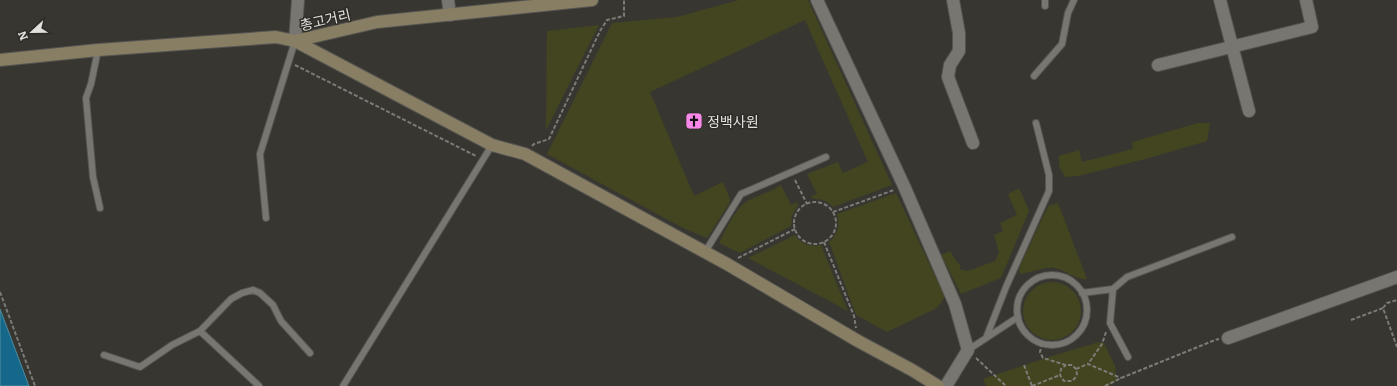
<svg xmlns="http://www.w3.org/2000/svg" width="1397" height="386" viewBox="0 0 1397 386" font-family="Literata,'Noto Sans KR',serif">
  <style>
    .green { fill: #434520 }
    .water { fill: #156889; stroke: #528ca2 }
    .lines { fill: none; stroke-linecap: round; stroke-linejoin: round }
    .lane-casing { stroke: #555450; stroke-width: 8 }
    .street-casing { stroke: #555450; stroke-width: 14 }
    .secondary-casing { stroke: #555450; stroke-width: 14 }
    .path { stroke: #7d7b77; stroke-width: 2; stroke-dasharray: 4 2; stroke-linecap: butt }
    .lane { stroke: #787670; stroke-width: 6 }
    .street { stroke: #787670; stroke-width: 12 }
    .secondary { stroke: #887e64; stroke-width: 12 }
    .labels { text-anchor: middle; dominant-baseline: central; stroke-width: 3; stroke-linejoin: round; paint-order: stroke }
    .street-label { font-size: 14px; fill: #e1e0dc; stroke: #2e2c27 }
    .poi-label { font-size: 14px; fill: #e1e0dc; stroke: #2e2c27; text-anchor: start }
  </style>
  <rect width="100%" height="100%" fill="#383631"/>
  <!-- green -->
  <path class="green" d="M 739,0 L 808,0 L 892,185 L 833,207 C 827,201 821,198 813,199 L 811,196 L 817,194 L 807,174 L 838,162 L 843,173 L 868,162 L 805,20 L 650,92 L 694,196 L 723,182 L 730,199 L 729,204 L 707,238 L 681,227 L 547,154 L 612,23 L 677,17 Z
    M 599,25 L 546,130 L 547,31 Z
    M 1198,123 L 1210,123 L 1207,141 L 1149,158 L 1078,176 L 1065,177 L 1059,166 L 1059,156 L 1079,150 L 1082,162 L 1133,149 L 1132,142 Z
    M 781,185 L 791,205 L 797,202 L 798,205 L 792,216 L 791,226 L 740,253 L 719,243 C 726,230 735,209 747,201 C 758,195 770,193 781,185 Z
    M 1019,188 L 1029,211 L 1001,278 L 961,294 L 941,255 L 950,251 L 956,261 L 961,266 L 959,269 L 968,271 L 995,261 L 999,252 L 994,235 L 1003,231 L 1000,223 L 1017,215 L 1008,194 Z
    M 896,193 L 945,297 L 937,308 L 887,332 L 856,315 L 829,242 C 838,234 840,225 837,214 Z
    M 1058,203 L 1087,279 C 1076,281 1066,269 1054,268 C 1044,267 1032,272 1022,274 L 1019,272 L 1020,266 L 1048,206 Z
    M 795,235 C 802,245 811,247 821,245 L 848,311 L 748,258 Z
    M1023 311a29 29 0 1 1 58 0a29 29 0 1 1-58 0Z
    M 1099,342 L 1104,343 L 1115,366 L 1117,381 L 1108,386 L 986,386 L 983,379 L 1052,356 Z"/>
  <!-- water -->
  <path class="water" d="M 0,309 L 29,386 L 0,386 Z"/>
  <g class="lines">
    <!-- lane casing -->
    <g class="lane-casing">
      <path id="lane" d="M 1045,6 L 1045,0
        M 98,50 L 91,84 L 86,98 L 93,177 L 100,208
        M 1034,76 L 1062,44 L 1068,13 L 1074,0
        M 266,218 L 260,154 L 295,41
        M 705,252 L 741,194 L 826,157
        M1017 310a35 35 0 1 1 70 0a35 35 0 1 1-70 0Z
        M 1113,289 L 1110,323 L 1128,357
        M 1082,293 L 1113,289 L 1127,277 L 1232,237
        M 986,338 L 1006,287 L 1049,191 L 1049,175 L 1036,123
        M 968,350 L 1018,317
        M 104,355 L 140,367 L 172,345 L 200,331
        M 259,386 L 200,331 L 231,299 L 242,293 L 253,290 L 260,293 L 273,305 L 281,321 L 310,353
        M 343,386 L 492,145"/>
    </g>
    <!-- street casing -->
    <g class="street-casing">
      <path id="street" d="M 448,0 L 450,15
        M 817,0 L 904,186 L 955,304 L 968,350 L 946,386
        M 953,0 L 959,33 L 959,51 L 950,65 L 948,77 L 973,143
        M 1220,0 L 1249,111
        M 295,41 L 298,0
        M 1158,65 L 1312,27 L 1306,0
        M 1228,338 L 1397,277"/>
    </g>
    <!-- secondary casing -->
    <g class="secondary-casing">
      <path id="secondary" d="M 295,41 L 492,145 L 525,154 L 727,264 L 858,341 L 912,370 L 938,386
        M 0,60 L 98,50 L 276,37 L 295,41 L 377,22 L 592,0"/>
    </g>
    <!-- path -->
    <path class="path" d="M 295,65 L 476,156
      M 532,146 L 534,144 L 549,139 L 600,31 L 607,20 L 624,16 L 624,0
      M 795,180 L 807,204
      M794 223a21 21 0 1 1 42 0a21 21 0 1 1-42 0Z
      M 833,212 L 894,190
      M 824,242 L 854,316 L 856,328
      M 738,258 L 795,229
      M 0,292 L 35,386
      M 1383,308 L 1387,303 L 1397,300
      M 1351,320 L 1383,308 L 1397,347
      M 1106,332 L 1102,344 L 1088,364 L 1121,378
      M 1042,343 L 1040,352 L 1043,358 L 1066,365 L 1072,365 L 1076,369 L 1077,374 L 1075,378 L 1072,381 L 1064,381 L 1060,375 L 1061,369 L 1066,365
      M 976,358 L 1006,386
      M 1024,365 L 1032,386
      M 1076,369 L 1088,364
      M 1032,386 L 1060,375
      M 1105,386 L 1121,378 L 1215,340 L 1219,339"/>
    <!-- lane -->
    <use href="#lane" class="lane"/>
    <!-- street -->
    <use href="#street" class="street"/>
    <!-- secondary -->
    <use href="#secondary" class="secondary"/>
  </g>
  <!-- icons -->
  <defs>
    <g id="church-square" transform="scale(0.9)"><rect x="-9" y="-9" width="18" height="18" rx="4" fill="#f888e9" stroke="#2e2c27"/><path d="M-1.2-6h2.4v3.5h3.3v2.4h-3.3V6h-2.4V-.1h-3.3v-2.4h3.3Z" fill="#111"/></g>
  </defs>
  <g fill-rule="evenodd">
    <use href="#church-square" x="694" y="121"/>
  </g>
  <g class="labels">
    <!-- street labels -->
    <g class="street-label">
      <text transform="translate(325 19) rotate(-13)">총고거리</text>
    </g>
    <!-- poi labels -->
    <g class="poi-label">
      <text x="707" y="121">정백사원</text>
    </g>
  </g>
  <!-- north arrow -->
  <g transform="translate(32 32) rotate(248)" stroke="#2e2c27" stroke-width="3" paint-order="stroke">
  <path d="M0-3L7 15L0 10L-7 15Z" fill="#e1e0dc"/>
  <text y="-6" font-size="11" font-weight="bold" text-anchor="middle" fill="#e1e0dc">N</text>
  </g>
</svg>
